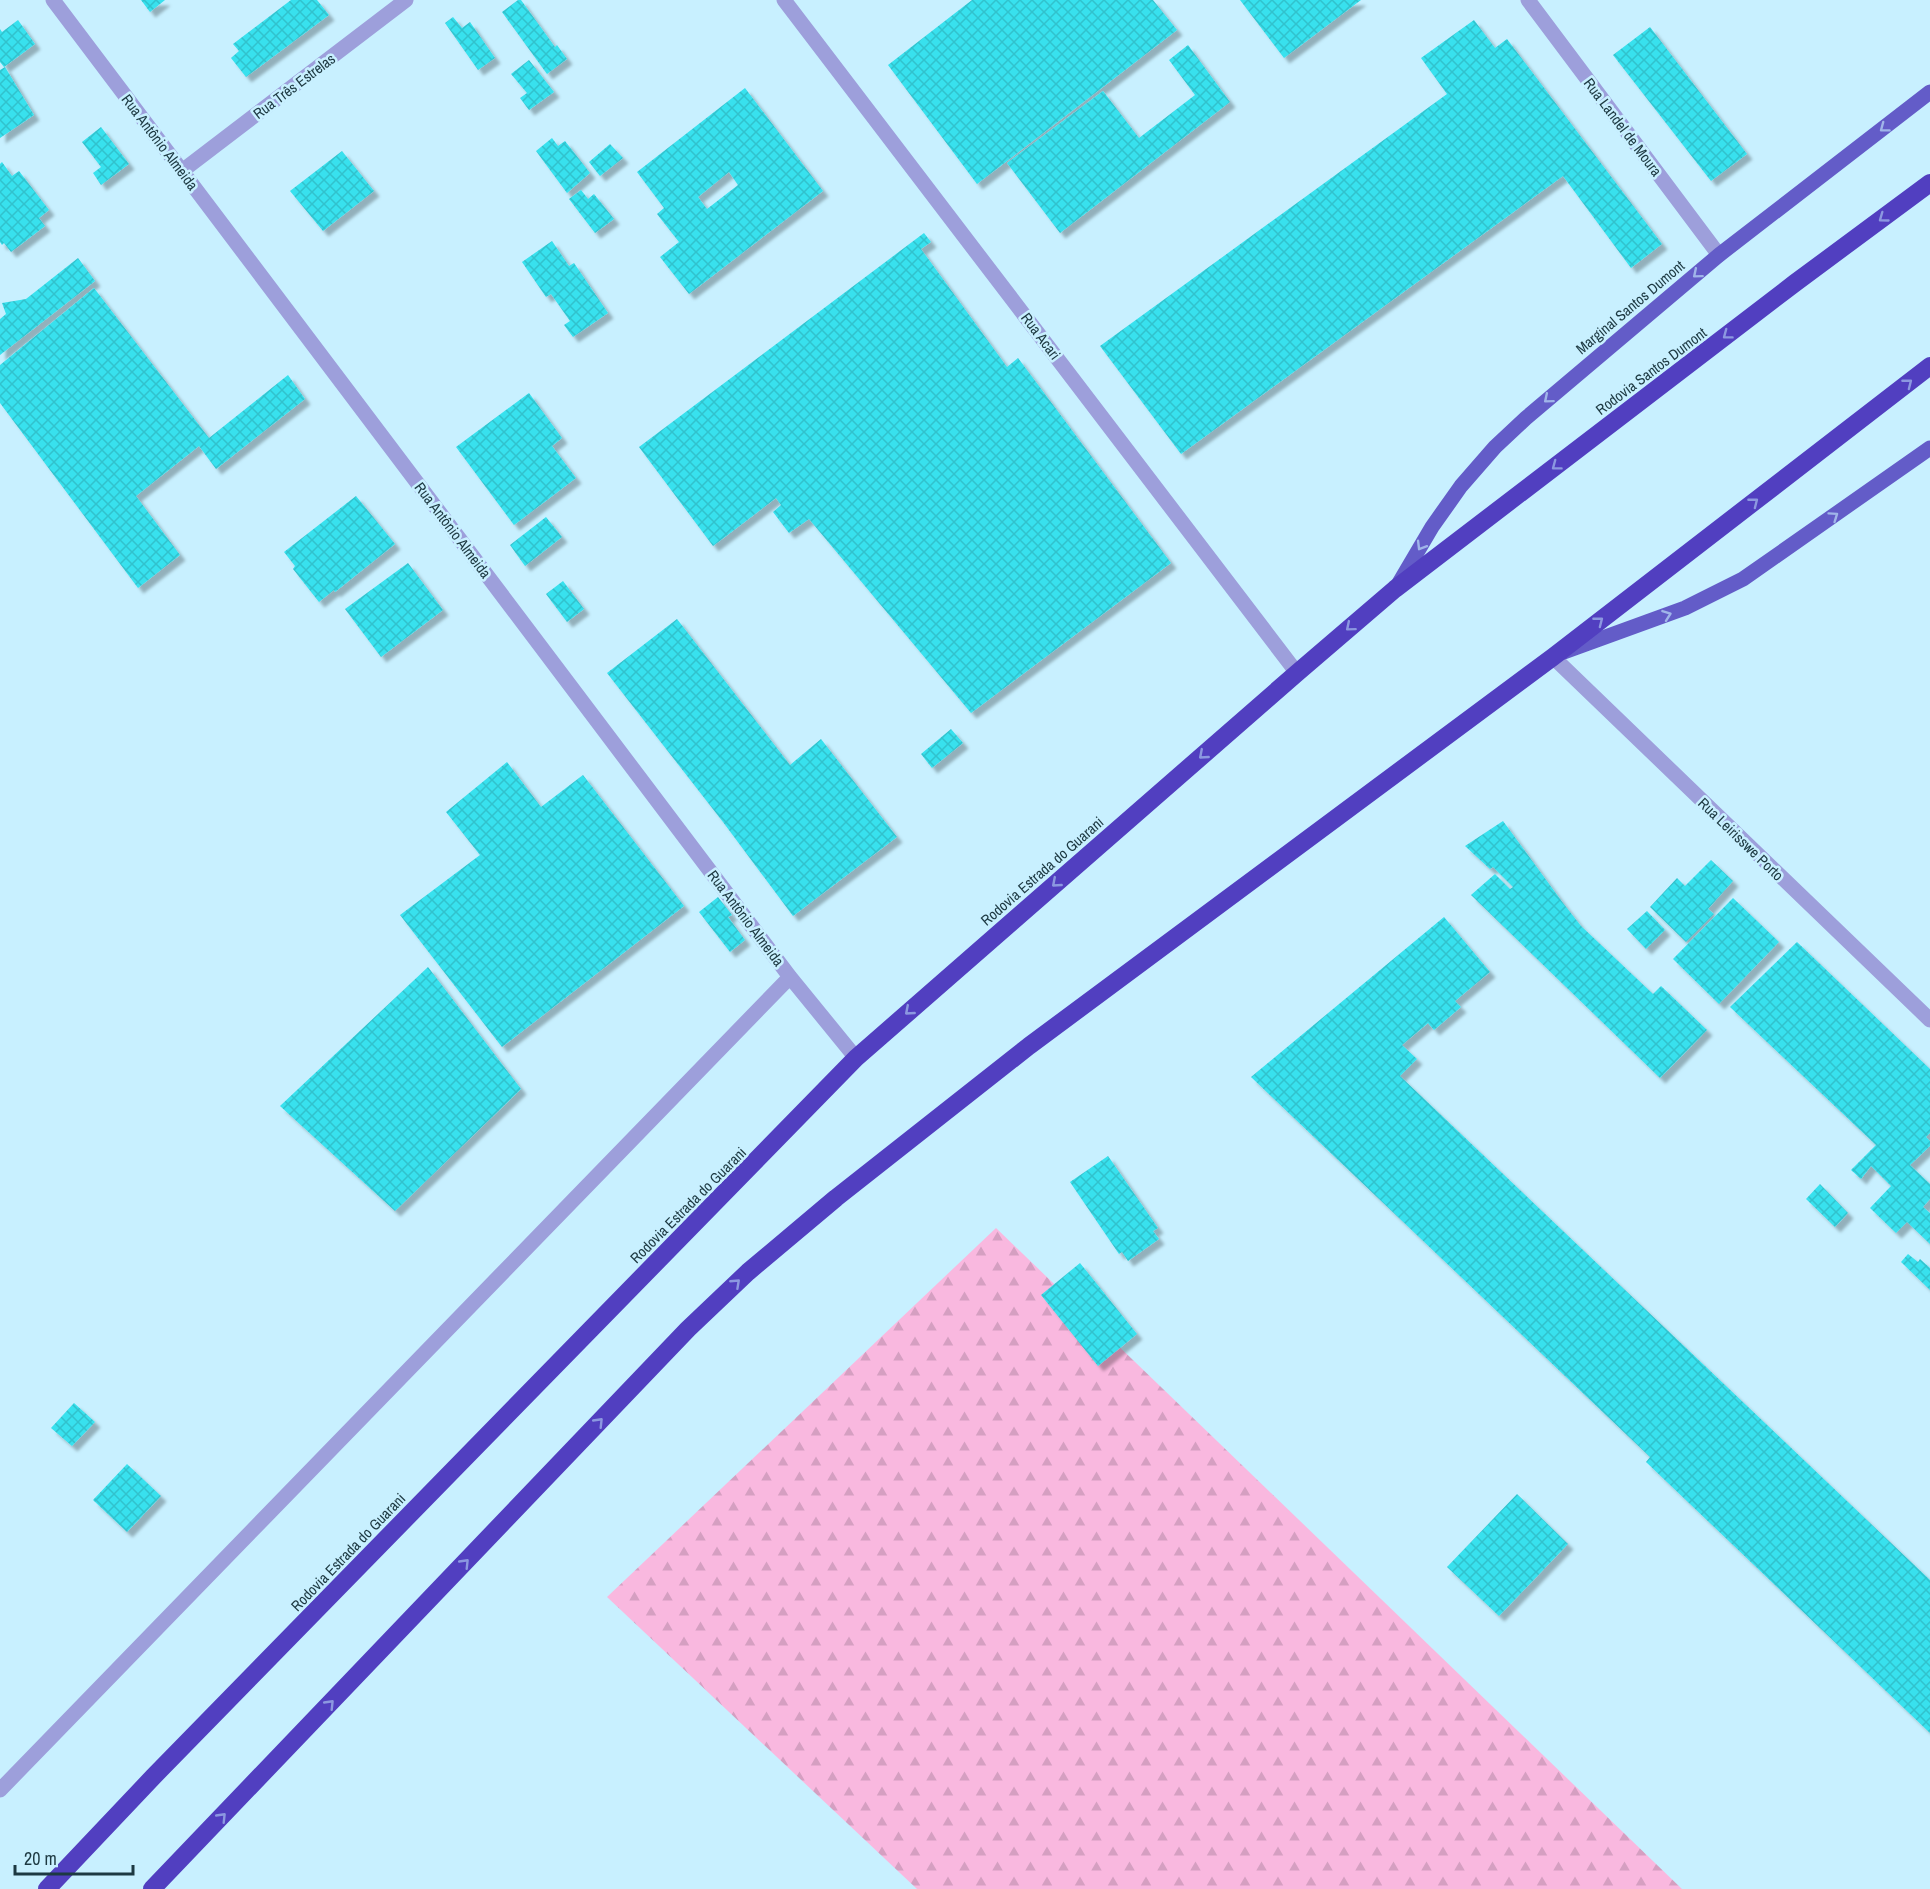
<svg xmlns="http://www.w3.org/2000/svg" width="1930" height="1889" viewBox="0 0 1930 1889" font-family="'Archivo Narrow',sans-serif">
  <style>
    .forest { fill: url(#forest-firs) }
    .building { fill: url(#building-cross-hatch); fill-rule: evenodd; filter: url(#shadow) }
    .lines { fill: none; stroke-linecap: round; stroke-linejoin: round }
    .minor { stroke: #9d9fdb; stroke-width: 15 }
    .major { stroke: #635cc8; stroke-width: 15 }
    .highway { stroke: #513fc0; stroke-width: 18 }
    .oneway { stroke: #a0b5e9 }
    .oneway2 { stroke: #8c98e0 }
    .labels { text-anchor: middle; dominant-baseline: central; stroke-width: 5; stroke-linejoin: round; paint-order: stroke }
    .street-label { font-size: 15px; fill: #1d3942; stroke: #c8f0ff }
  </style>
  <defs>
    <pattern id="forest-firs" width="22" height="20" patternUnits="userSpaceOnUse" patternTransform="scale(1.5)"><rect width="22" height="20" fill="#f9b8df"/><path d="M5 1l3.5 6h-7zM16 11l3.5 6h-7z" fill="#d59fc1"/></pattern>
    <pattern id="building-cross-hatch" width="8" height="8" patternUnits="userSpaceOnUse" patternTransform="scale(1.5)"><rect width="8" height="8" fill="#37e1ee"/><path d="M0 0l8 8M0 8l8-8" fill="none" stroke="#30c2cd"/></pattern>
    <filter id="shadow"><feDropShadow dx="5.5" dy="5.5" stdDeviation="1.5" flood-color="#0004"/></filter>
  </defs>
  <rect width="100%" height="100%" fill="#c8f0ff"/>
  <!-- forest -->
  <path class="forest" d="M 996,1228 L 1682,1889 L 917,1889 L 607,1597 Z"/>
  <!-- building -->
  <path class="building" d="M 141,0 L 165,0 L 150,12 Z
    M 291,0 L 317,0 L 329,15 L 246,77 L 231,58 L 239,51 L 233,44 Z
    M 518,0 L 521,0 L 555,47 L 557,45 L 567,59 L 547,74 L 502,12 Z
    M 972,0 L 1153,0 L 1177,30 L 977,184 L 888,65 Z
    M 1240,0 L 1361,0 L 1284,58 Z
    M 453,17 L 462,28 L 470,22 L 495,58 L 478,70 L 445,23 Z
    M 18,20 L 35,44 L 4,67 L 0,62 L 0,29 L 2,32 Z
    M 1474,20 L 1495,48 L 1507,39 L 1662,244 L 1631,268 L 1563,176 L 1181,454 L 1100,346 L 1447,94 L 1421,58 Z
    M 1650,27 L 1747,154 L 1711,181 L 1613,55 Z
    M 1188,45 L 1230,102 L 1060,233 L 1007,163 L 1103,91 L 1139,138 L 1195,95 L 1169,60 Z
    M 529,60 L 554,92 L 529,110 L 520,98 L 527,93 L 511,74 Z
    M 5,67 L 34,115 L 0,138 L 0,70 Z
    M 745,88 L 823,191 L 689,294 L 660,257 L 679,242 L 657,214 L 664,208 L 637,172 ZM 729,172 L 738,185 L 707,209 L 698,197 Z
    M 101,127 L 129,164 L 101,185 L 93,173 L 101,167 L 82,142 Z
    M 552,138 L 558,146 L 565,141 L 590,173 L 567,193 L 536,151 Z
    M 610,144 L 623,158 L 600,176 L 589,162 Z
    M 342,151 L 374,191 L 323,231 L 290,191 Z
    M 2,162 L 12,176 L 19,171 L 49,210 L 39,218 L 45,226 L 11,252 L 4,243 L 2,245 L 0,242 L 0,164 Z
    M 581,190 L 588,199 L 594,194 L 614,219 L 595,233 L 569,199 Z
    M 924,233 L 931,242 L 921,249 L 1007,367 L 1018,358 L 1171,563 L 971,713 L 809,519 L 789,533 L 773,512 L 781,505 L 776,498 L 713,546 L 639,447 Z
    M 552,241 L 569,266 L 574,263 L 608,313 L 573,337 L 564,325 L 570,321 L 551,294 L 546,297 L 522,262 Z
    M 78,258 L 95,281 L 0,355 L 0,319 L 6,314 L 2,303 L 26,299 Z
    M 94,288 L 209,438 L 288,375 L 305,399 L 216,469 L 199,446 L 136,496 L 180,555 L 138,588 L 0,403 L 0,365 Z
    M 529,393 L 562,438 L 552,446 L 576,478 L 514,525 L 456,447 Z
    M 356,496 L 395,544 L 335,592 L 334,590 L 319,602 L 293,569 L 295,566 L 284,552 Z
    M 546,517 L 562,537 L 525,566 L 510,545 Z
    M 408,563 L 443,610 L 381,657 L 345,609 Z
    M 563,581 L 584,609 L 567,622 L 546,594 Z
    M 677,619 L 790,765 L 821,739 L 897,837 L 793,916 L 723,822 L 607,673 Z
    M 951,729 L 963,743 L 932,768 L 921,754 Z
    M 507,762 L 541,807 L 583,775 L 684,906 L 502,1047 L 400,915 L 480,855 L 446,812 Z
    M 1503,821 L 1563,903 L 1581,926 L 1653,994 L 1661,986 L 1707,1030 L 1660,1078 L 1471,895 L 1495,874 L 1510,889 L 1513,887 L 1493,867 L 1490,869 L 1465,846 Z
    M 1711,860 L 1733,881 L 1708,909 L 1714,914 L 1686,942 L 1650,907 L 1677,878 L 1685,886 Z
    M 718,897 L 732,915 L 728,917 L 745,940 L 730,952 L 699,912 Z
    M 1733,898 L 1779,942 L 1719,1004 L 1673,959 Z
    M 1647,911 L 1665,930 L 1646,949 L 1627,929 Z
    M 1444,917 L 1490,972 L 1455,1001 L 1461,1007 L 1434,1030 L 1428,1023 L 1402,1045 L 1417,1059 L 1400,1076 L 1930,1580 L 1930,1733 L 1646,1462 L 1650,1457 L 1251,1077 Z
    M 1797,942 L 1930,1069 L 1930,1133 L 1926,1137 L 1930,1141 L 1930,1146 L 1910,1165 L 1930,1184 L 1930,1199 L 1923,1207 L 1930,1213 L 1930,1244 L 1907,1222 L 1896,1233 L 1870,1208 L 1891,1186 L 1871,1166 L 1861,1179 L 1851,1170 L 1876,1145 L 1730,1007 Z
    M 428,967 L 521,1089 L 395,1211 L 280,1106 Z
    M 1108,1156 L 1158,1228 L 1153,1231 L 1159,1239 L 1128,1261 L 1122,1252 L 1119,1254 L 1070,1182 Z
    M 1820,1184 L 1848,1213 L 1835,1227 L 1806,1199 Z
    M 1908,1254 L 1918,1262 L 1920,1259 L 1930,1268 L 1930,1290 L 1901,1262 Z
    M 1080,1263 L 1137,1334 L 1098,1366 L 1041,1295 Z
    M 74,1403 L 95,1422 L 72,1446 L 51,1428 Z
    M 127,1464 L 161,1496 L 127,1532 L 93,1500 Z
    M 1517,1494 L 1568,1544 L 1499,1616 L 1447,1567 Z"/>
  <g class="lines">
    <!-- minor -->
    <path class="minor" d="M 53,0 L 790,977 L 856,1058
      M 784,0 L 1297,673
      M 1528,0 L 1719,255
      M 182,171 L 406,0
      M 1553,657 L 1930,1020
      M 0,1790 L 790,977"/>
    <!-- major -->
    <path class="major" d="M 1399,583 L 1432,527 L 1461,486 L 1495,447 L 1526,418 L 1719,255 L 1930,92
      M 1564,652 L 1685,608 L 1743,579 L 1930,448"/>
    <!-- highway -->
    <path class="highway" d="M 47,1889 L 153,1777 L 856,1058 L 1297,673 L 1395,589 L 1795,283 L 1930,183
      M 152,1889 L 688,1329 L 748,1272 L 836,1198 L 1029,1046 L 1553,657 L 1930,366"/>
  </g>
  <!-- one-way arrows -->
  <defs><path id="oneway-chevron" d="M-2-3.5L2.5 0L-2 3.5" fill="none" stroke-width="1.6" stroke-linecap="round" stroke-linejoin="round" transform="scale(1.5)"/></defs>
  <g class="oneway">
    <use href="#oneway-chevron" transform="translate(1884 128) rotate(143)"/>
    <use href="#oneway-chevron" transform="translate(1697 274) rotate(140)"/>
    <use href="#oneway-chevron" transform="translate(1548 399) rotate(140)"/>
    <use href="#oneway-chevron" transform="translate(1834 516) rotate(-35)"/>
    <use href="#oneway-chevron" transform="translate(1421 546) rotate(121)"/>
    <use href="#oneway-chevron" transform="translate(1667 615) rotate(-20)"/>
  </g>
  <g class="oneway2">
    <use href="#oneway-chevron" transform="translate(1883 218) rotate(144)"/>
    <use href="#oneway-chevron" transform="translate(1727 335) rotate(143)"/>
    <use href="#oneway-chevron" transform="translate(1908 383) rotate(-38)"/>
    <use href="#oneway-chevron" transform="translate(1556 466) rotate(143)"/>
    <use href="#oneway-chevron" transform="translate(1754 502) rotate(-38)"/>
    <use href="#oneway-chevron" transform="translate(1599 621) rotate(-38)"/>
    <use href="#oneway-chevron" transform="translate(1350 627) rotate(140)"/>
    <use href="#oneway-chevron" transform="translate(1203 755) rotate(139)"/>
    <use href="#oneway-chevron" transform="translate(1056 883) rotate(139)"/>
    <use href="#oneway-chevron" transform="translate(909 1011) rotate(139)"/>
    <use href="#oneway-chevron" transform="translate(736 1283) rotate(-43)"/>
    <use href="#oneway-chevron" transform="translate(599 1422) rotate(-46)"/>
    <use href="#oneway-chevron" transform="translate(465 1563) rotate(-46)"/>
    <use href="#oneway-chevron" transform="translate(330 1704) rotate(-46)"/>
    <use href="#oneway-chevron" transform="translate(222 1817) rotate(-46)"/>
  </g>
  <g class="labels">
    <!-- street labels -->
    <g class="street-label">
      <text transform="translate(294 86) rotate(-37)">Rua Três Estrelas</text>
      <text transform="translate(1623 127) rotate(53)">Rua Landel de Moura</text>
      <text transform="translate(160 142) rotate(53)">Rua Antônio Almeida</text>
      <text transform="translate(1630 307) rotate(-40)">Marginal Santos Dumont</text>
      <text transform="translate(1041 336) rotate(53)">Rua Acari</text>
      <text transform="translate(1651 371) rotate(-37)">Rodovia Santos Dumont</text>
      <text transform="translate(453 530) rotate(53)">Rua Antônio Almeida</text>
      <text transform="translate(1741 839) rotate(44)">Rua Leirisswe Porto</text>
      <text transform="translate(1042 871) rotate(-41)">Rodovia Estrada do Guarani</text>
      <text transform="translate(746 918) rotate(53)">Rua Antônio Almeida</text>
      <text transform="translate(688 1205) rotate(-45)">Rodovia Estrada do Guarani</text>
      <text transform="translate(348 1552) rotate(-46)">Rodovia Estrada do Guarani</text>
    </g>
  </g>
  <!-- scale -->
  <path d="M15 1865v9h118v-9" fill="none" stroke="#1d3942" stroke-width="3"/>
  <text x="24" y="1865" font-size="18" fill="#1d3942" stroke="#c8f0ff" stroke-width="4.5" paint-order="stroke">20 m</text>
</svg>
